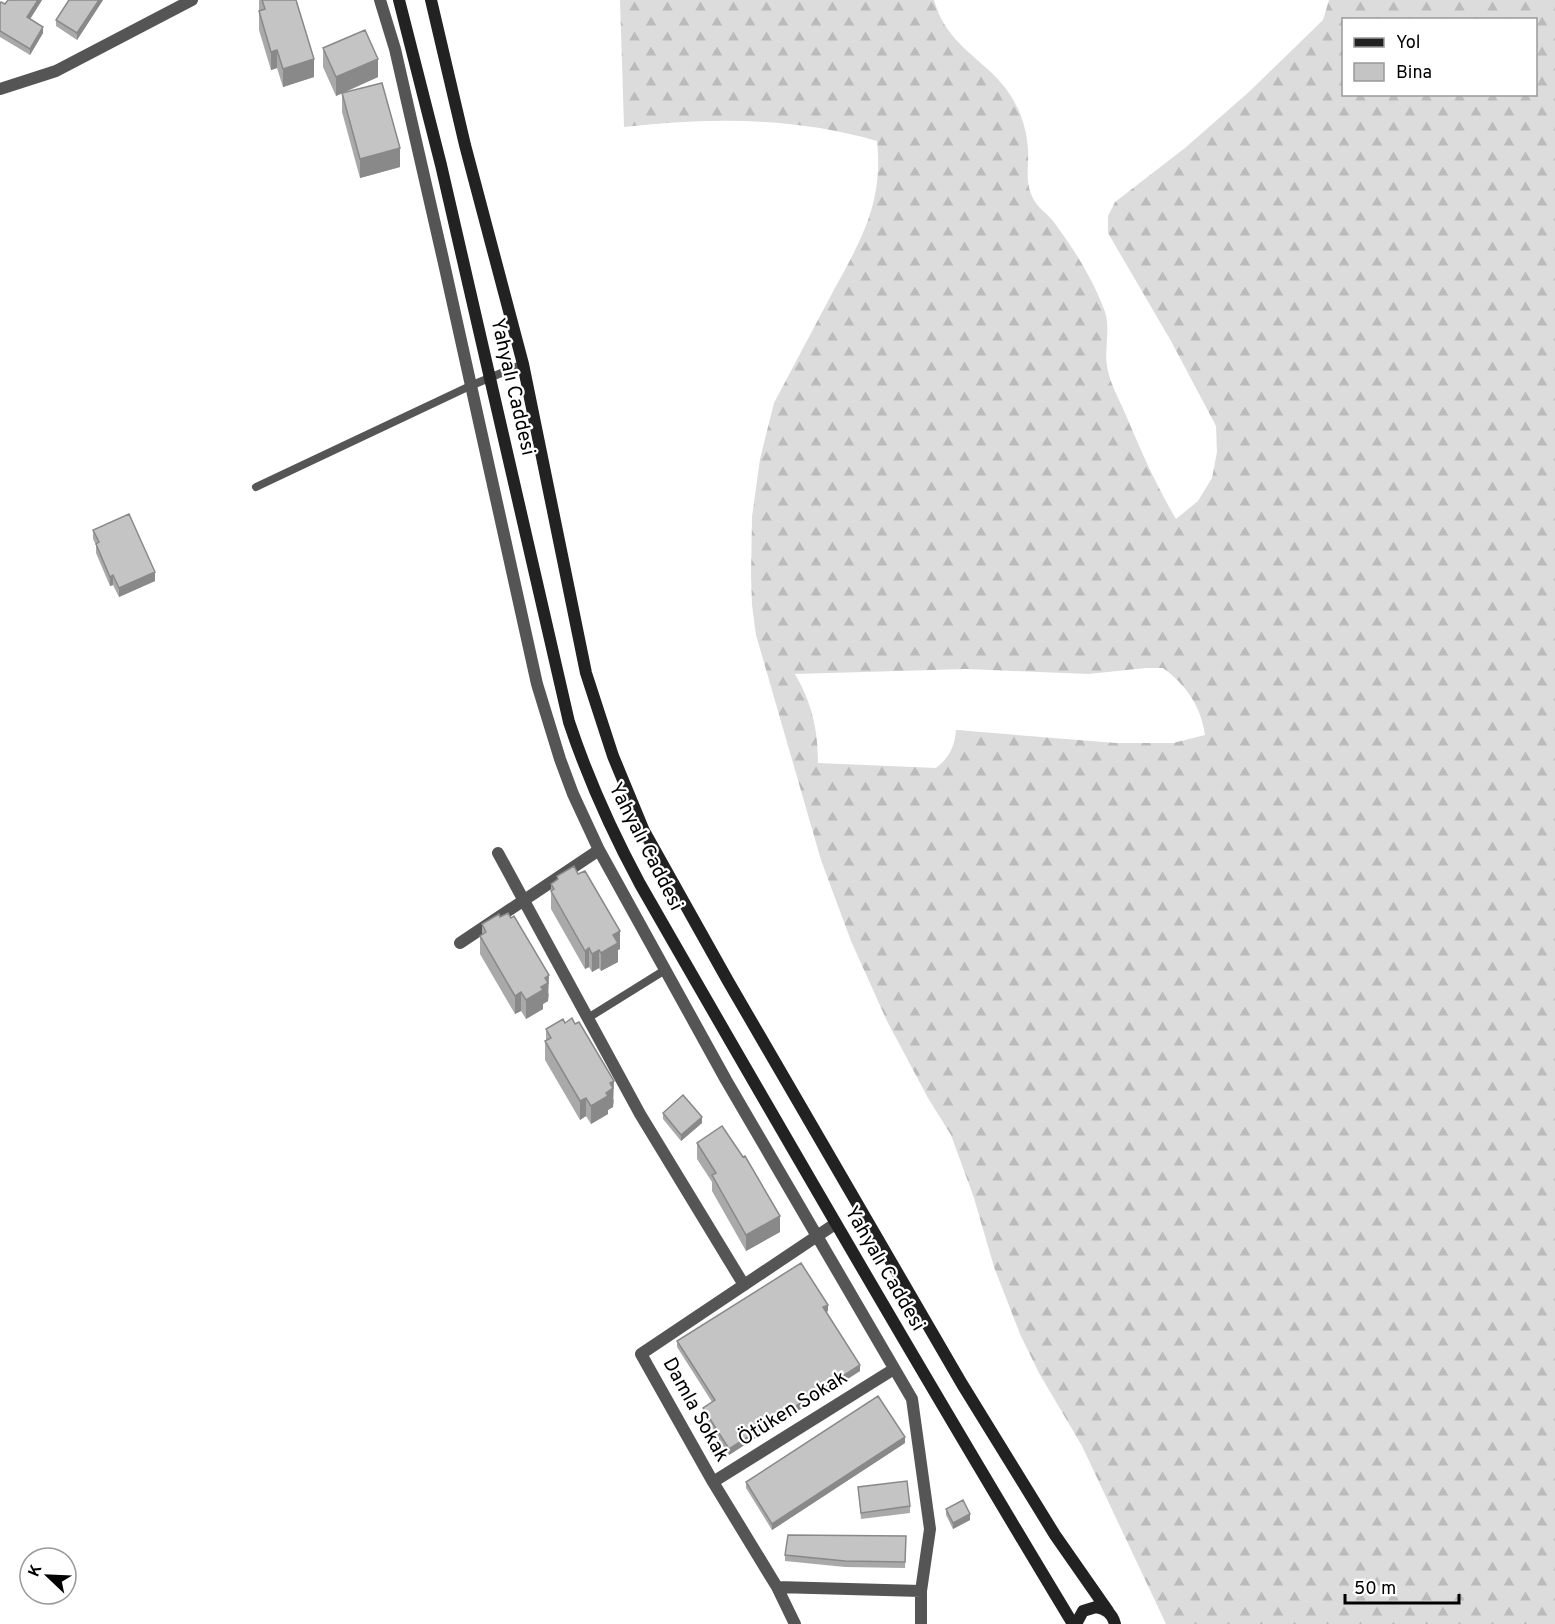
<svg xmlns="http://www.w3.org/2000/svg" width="1555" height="1624" viewBox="0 0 1555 1624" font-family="Overpass,sans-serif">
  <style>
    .forest { fill: url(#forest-firs); fill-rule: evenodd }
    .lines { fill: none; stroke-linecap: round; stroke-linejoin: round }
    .lane { stroke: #555; stroke-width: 8 }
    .street { stroke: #555; stroke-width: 12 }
    .secondary { stroke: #222; stroke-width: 12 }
    .wall { fill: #a9a9a9 }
    .shaded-wall { fill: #898989 }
    .building { fill: #c4c4c4; stroke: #898989; stroke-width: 1.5 }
    .labels { text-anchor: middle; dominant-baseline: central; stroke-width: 4.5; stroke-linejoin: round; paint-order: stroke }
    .street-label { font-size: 20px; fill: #000; stroke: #fff }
  </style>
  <defs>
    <pattern id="forest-firs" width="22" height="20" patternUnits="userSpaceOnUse" patternTransform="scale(1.5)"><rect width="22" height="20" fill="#dcdcdc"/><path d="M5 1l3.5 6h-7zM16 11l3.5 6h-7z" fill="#bbb"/></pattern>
  </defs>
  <rect width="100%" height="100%" fill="#fff"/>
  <!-- forest -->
  <path class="forest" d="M 620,0 L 934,0 C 949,54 997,61 1018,109 C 1024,122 1027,135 1028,149 C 1029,165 1025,179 1031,194 C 1037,209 1048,213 1056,225 C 1074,249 1095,283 1105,312 C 1111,330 1103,352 1108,371 C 1111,385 1119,399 1125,413 C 1140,449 1156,485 1176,519 L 1198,501 L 1212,478 L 1217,452 L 1216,426 L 1171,341 L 1108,233 L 1108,216 L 1115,202 L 1185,148 L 1250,91 L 1323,20 L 1329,0 L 1555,0 L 1555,1624 L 1166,1624 L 1082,1446 L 1039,1373 L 1020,1334 L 994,1267 L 974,1198 L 951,1135 L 928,1098 L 887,1021 L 851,941 L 821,860 L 756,635 L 752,605 L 751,576 L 752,517 L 760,459 L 774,403 C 792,369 810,335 828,301 C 858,245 884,207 877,141 C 795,117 709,117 624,127 ZM 1344,20 L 1536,20 L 1536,94 L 1344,94 ZM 1146,668 L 1163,668 C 1186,685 1201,706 1205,735 L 1173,743 L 1116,743 L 956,730 C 955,746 949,758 936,768 L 818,763 C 818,730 812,703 795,674 L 966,669 L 1088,674 Z"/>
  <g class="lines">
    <!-- lane -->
    <path class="lane" d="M 256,487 L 470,386 L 523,364
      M 588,1018 L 665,970"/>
    <!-- street -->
    <path class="street" d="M 380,0 L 395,49 L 443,259 L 537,684 L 560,759 L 573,794 L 599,850 L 726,1080 L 912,1399 L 930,1529 L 921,1591 L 921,1624
      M 0,89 L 56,71 L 192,0
      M 498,853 L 640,1114 L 744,1285
      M 460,943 L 599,850
      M 713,1482 L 894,1369
      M 777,1587 L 921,1591
      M 795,1624 L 777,1587 L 713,1482 L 641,1354 L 835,1224"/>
    <!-- secondary -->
    <path class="secondary" d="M 399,0 L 441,165 L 569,722 C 588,779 612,832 640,884 C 782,1132 925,1379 1073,1624
      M 431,0 L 465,145 L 523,364 L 586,673 L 613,756 L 644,831 L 728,981 L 962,1384 L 1055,1535 L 1108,1611
      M 1076,1624 L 1083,1611 L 1096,1607 C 1106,1609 1112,1613 1115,1624"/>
  </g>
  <!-- wall -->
  <path class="wall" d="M 8,0 L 42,0 L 30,19 L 43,33 L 30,55 L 0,37 L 0,4 L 5,4 Z
    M 103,0 L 77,40 L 56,26 L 56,20 Z
    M 259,0 L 296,0 L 314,77 L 283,87 L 277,68 L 271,70 L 259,30 Z
    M 323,48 L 378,77 L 336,96 L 323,67 Z
    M 342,93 L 400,167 L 360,178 L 342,112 Z
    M 93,530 L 155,581 L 119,597 L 113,585 L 110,586 L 96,553 L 96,545 L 93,539 Z
    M 557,876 L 620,949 L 618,950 L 618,962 L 601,971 L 599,968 L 592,972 L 589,967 L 585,969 L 551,909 L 551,884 L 557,881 Z
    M 482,924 L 549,994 L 548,1001 L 543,1004 L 543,1009 L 526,1019 L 521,1011 L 515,1014 L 480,954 L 480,936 L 482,935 Z
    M 546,1029 L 614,1100 L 613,1107 L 608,1110 L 608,1114 L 591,1124 L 586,1116 L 580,1120 L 545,1060 L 545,1041 L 546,1040 Z
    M 663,1113 L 702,1123 L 681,1141 L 663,1119 Z
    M 697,1143 L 780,1232 L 746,1251 L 712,1191 L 712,1182 L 697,1159 Z
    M 828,1311 L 826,1312 L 860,1371 L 729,1455 L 703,1414 L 703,1408 L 712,1402 L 677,1347 L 677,1341 Z
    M 905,1443 L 772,1530 L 746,1488 L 746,1482 Z
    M 858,1487 L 910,1506 L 910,1513 L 861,1519 Z
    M 946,1509 L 970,1520 L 953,1529 L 946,1515 Z
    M 906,1536 L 905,1568 L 845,1567 L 785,1561 L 785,1555 Z"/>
  <!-- shaded-wall -->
  <path class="shaded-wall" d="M 38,0 L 42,0 L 27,24 L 27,17 Z
    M 99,0 L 103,0 L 77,40 L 77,33 Z
    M 43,27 L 43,33 L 30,55 L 30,49 Z
    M 277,50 L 277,68 L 271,70 L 271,52 Z
    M 314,59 L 314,77 L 283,87 L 283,69 Z
    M 378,59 L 378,77 L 336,96 L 336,77 Z
    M 400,148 L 400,167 L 360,178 L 360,159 Z
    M 155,572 L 155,581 L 119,597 L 119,588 Z
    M 113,575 L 113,585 L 110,586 L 110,577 Z
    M 620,931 L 620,949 L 618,950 L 618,962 L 601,971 L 601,953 L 613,935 Z
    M 589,948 L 589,967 L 585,969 L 585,951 Z
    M 599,950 L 599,968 L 592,972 L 592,954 Z
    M 549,975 L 548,1001 L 543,1004 L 543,1009 L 526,1019 L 526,1000 L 541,987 L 545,978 Z
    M 521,992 L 521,1011 L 515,1014 L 515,996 Z
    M 614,1081 L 613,1107 L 608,1110 L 608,1114 L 591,1124 L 591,1106 L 606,1093 L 610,1083 Z
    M 586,1098 L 586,1116 L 580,1120 L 580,1101 Z
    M 702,1117 L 702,1123 L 681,1141 L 681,1135 Z
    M 780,1216 L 780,1232 L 746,1251 L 746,1235 Z
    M 828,1305 L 828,1311 L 823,1314 L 823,1307 Z
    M 860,1365 L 860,1371 L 729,1455 L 729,1449 Z
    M 905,1437 L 905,1443 L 772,1530 L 772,1524 Z
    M 970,1514 L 970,1520 L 953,1529 L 953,1523 Z"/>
  <!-- building -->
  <path class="building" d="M 8,0 L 38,0 L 27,17 L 43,27 L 30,49 L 0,31 L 0,4 L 1,2 L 5,4 Z
    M 69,0 L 99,0 L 77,33 L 56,20 Z
    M 262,0 L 296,0 L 314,59 L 283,69 L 277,50 L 271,52 L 259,11 L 265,9 Z
    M 365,30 L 378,59 L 336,77 L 323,48 Z
    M 382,83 L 400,148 L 360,159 L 342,93 Z
    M 129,514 L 155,572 L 119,588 L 113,575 L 110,577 L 96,544 L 99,542 L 93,530 Z
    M 574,866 L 578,874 L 585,871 L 620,931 L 613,935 L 618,943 L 601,953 L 599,950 L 592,954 L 589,948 L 585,951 L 551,891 L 554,889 L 551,884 L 558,879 L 557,876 Z
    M 508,913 L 511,918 L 514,916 L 549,975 L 545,978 L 548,983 L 541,987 L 543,990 L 526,1000 L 521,992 L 515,996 L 480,936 L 486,932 L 482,924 L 499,914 L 500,917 Z
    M 572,1018 L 575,1024 L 579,1022 L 614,1081 L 610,1083 L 613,1088 L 606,1093 L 608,1096 L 591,1106 L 586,1098 L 580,1101 L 545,1041 L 551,1038 L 546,1029 L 563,1019 L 565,1023 Z
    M 683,1095 L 702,1117 L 681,1135 L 663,1113 Z
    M 722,1126 L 743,1157 L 745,1156 L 780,1216 L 746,1235 L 712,1175 L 716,1173 L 697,1143 Z
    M 801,1263 L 828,1305 L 823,1307 L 860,1365 L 729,1449 L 703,1408 L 715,1400 L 677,1341 Z
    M 878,1396 L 905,1437 L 772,1524 L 746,1482 Z
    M 907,1481 L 910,1506 L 861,1513 L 858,1487 Z
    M 963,1500 L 970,1514 L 953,1523 L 946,1509 Z
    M 788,1535 L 906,1536 L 905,1562 L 845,1561 L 785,1555 Z"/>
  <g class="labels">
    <!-- street labels -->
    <g class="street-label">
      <text transform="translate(512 387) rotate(77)">Yahyalı Caddesi</text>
      <text transform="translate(645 847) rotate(63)">Yahyalı Caddesi</text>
      <text transform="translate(884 1269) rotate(60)">Yahyalı Caddesi</text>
      <text transform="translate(793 1409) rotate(-32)">Ötüken Sokak</text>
      <text transform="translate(695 1410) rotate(61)">Damla Sokak</text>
    </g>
  </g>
  <!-- legend -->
  <rect x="1342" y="18" width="195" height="78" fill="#ffffff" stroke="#999999" stroke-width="1.5"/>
  <rect x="1354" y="38" width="30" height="9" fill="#222222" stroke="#999999" stroke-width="1.5"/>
  <text x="1396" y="48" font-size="18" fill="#000000">Yol</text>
  <rect x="1354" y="63" width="30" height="18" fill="#c4c4c4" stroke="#999999" stroke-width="1.5"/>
  <text x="1396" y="78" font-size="18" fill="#000000">Bina</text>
  <!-- north arrow -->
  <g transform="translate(48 1576) rotate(293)"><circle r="28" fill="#ffffff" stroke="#999999" stroke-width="1.5"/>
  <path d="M0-4.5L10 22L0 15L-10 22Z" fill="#000000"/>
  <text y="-9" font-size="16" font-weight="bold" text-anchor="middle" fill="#000000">K</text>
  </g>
  <!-- scale -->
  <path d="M1345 1594v9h114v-9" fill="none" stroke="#000000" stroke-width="3"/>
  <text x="1354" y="1594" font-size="18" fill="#000000" stroke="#ffffff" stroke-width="4.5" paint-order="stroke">50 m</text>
</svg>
